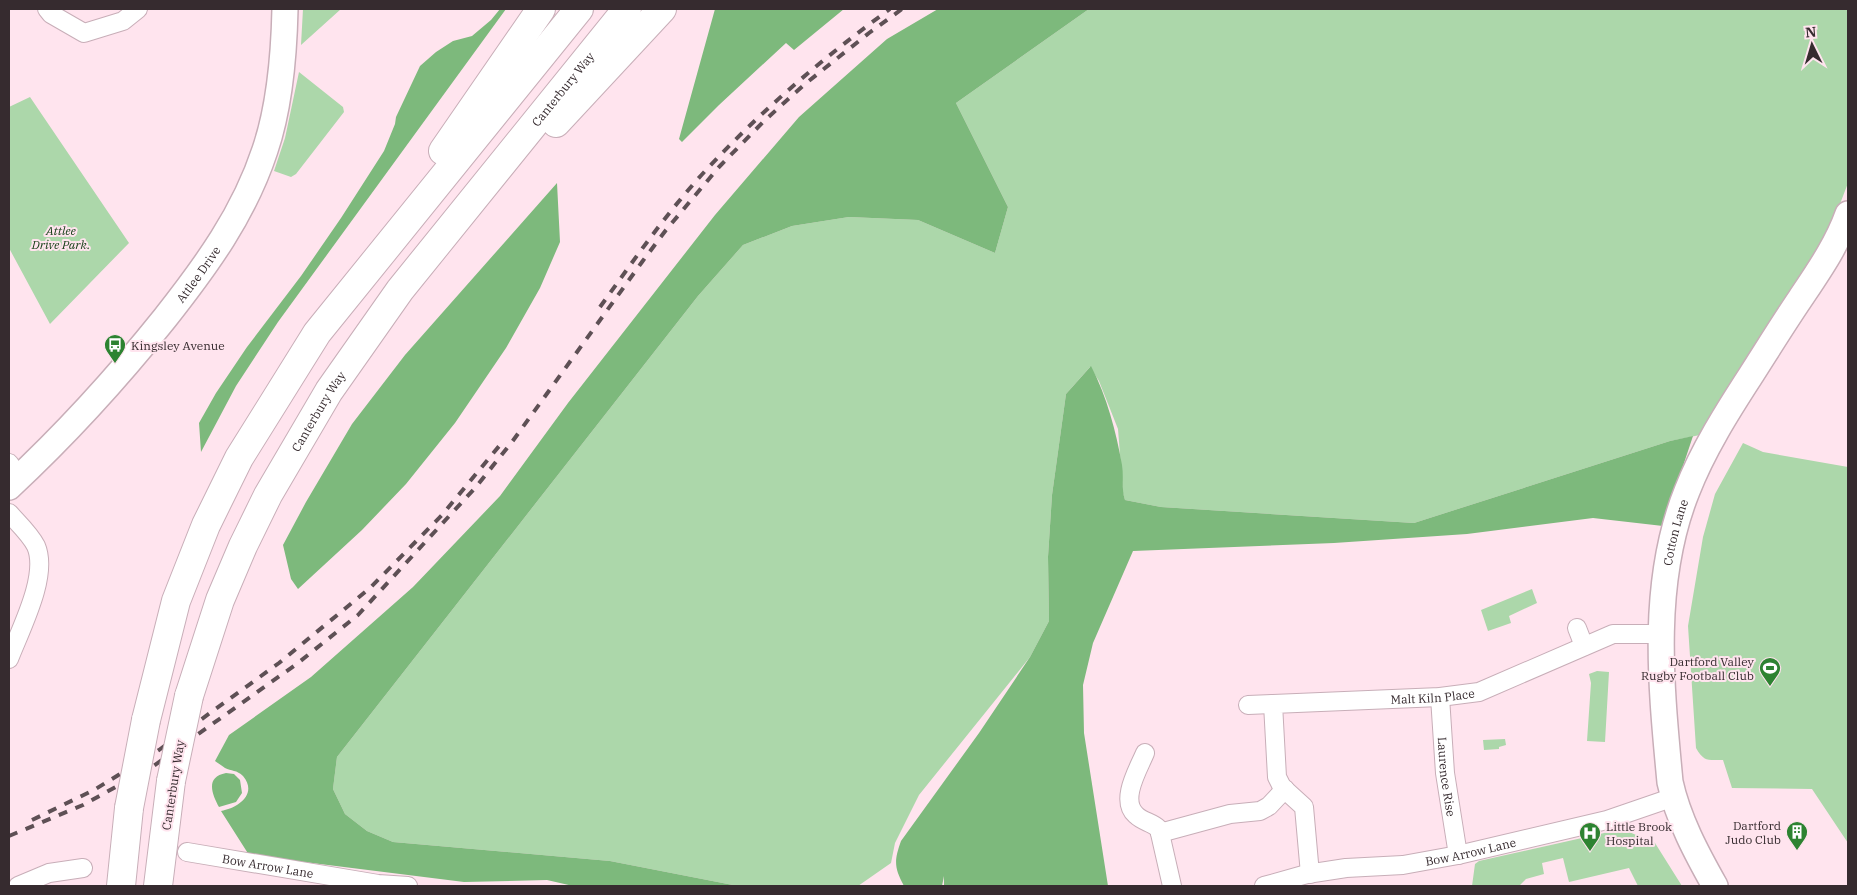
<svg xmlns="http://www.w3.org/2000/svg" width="1857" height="895" viewBox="0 0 1857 895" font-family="'IBM Plex Serif',serif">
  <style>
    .green { fill: #acd7aa }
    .forest { fill: #7db97c }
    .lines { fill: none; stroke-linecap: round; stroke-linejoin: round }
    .street-casing { stroke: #c8aeb8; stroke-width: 20 }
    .secondary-casing { stroke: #c8aeb8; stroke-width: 28 }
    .highway-casing { stroke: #c8aeb8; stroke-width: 30 }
    .street { stroke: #fff; stroke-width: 18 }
    .secondary { stroke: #fff; stroke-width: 25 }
    .highway { stroke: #fff; stroke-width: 28 }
    .rail { stroke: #5e5055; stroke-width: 4; stroke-dasharray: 9 9; stroke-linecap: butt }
    .highway-bridge-casing { stroke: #c8aeb8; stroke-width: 30; stroke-linecap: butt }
    .highway-bridge { stroke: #fff; stroke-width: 28 }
    .labels { text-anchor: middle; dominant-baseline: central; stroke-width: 4; stroke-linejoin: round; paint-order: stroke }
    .street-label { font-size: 12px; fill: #362b2f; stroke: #ffe4ee }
    .park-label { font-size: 12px; font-style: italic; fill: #103b12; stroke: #ffe4ee }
    .poi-label { font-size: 12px; fill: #362b2f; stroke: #ffe4ee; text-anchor: start }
  </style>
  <rect width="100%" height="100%" fill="#ffe4ee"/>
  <!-- green -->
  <path class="green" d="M 303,9 L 341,9 L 301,45 Z
    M 1089,9 L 1848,9 L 1848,183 L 1825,243 L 1771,321 L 1700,435 L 1670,441 L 1414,523 L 1161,507 L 1125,500 L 1123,493 L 1118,429 L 1099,381 L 1090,367 L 1066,394 L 1052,495 L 1048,557 L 1049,621 L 1030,657 L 919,795 L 895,843 L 891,863 L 858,886 L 738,886 L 610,861 L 393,842 L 367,831 L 345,814 L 333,789 L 337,757 L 698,296 L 743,245 L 792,226 L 849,217 L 918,220 L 995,253 L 1008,207 L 956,103 Z
    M 299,72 L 343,107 L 344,112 L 296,174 L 291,177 L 274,171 L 285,138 Z
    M 30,97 L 129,243 L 50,324 L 9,248 L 9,107 Z
    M 1743,443 L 1763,452 L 1848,467 L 1848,843 L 1812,789 L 1732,788 L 1723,760 C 1708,760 1704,762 1696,748 L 1688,626 L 1703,537 L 1715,494 Z
    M 1532,589 L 1537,603 L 1509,616 L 1511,623 L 1488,631 L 1481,610 Z
    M 1597,671 L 1609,672 L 1605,742 L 1587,741 L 1591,683 L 1589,674 Z
    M 1505,739 L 1506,745 L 1499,747 L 1499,749 L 1484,750 L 1483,740 Z
    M 1622,829 L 1655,843 L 1682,886 L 1638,886 L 1629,868 L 1569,882 L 1563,858 L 1542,863 L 1544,874 L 1526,879 L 1519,886 L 1481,885 L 1480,886 L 1472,886 L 1475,864 L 1479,861 Z"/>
  <!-- forest -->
  <path class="forest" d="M 500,9 L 506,9 L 278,322 L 236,386 L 201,452 L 199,423 L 216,393 L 247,347 L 301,276 L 341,218 L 384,151 L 395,124 L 396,117 L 420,66 L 436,52 L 453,41 L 472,36 L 491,20 Z
    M 715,9 L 844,9 L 794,50 L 786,43 L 719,105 L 682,142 L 679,139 Z
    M 938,9 L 1089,9 L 956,103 L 1008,207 L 995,253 L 918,220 L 849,217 L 792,226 L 743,245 L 698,296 L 337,757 L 333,789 L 345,814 L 367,831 L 393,842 L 610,861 L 738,886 L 573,886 L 547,880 L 464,882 L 249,855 L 221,811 C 238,808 258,794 243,776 C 237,770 231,771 225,768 C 222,766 218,763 215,761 L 229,735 L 311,677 L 413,587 L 500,496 L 568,403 L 715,215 L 799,117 L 887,39 Z
    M 557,183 L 560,242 L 540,288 L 506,348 L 455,423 L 406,484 L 362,530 L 298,589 L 291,579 L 283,545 L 306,502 L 352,424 L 405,355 Z
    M 1091,366 C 1107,397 1116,431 1122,465 C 1124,477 1121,488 1125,500 L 1161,507 L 1414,523 L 1670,441 L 1693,436 L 1663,526 L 1593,518 L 1467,534 L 1334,543 L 1133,551 L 1093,643 L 1083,685 L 1084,733 L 1108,886 L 944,886 L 944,876 L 942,886 L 904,886 C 894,867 894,861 901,841 L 979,733 L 1030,657 L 1049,621 L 1048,557 L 1052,495 L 1066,394 Z
    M 226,773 L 234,774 L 240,780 L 242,793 L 236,802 L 219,807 C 212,794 205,777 226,773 Z"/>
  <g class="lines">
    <!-- street casing -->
    <g class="street-casing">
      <g id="street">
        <path d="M 47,9 L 51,14 L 84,33 L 123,21 L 138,9"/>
        <path d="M 9,463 L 19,477"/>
        <path d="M 9,513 C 17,522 30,534 36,546 C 49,576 20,630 9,659"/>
        <path d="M 1577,628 L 1584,646"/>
        <path id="s1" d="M 1440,697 L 1445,773 L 1458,855"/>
        <path d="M 1248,705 L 1273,704"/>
        <path d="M 1145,753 C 1139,768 1119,800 1136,815 C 1143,822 1152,822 1159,829 L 1172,886"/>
        <path d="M 1160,833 L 1230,814 L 1260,811 L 1269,806 L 1285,789"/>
        <path id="s2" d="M 187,852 L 378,884 L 408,886"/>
        <path id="s3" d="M 1310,874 L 1304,807 L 1282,787 L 1277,777 L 1273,704 L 1440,697 L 1479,692 L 1613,634 L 1662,634"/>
        <path d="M 18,886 L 49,873 L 83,868"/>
        <path id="s4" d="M 1264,886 L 1307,874 L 1346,868 L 1403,865 L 1458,855 L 1607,820 L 1674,797"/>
      </g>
    </g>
    <!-- secondary casing -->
    <g class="secondary-casing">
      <g id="secondary">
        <path id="s5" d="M 9,487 C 65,435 117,378 165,318 C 206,266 244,214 265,150 C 280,106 284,56 285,9"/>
        <path id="s6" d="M 1715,886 C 1697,854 1678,819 1670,782 C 1661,686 1650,583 1687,491 C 1703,450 1727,412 1751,375 C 1767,350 1783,324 1800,299 C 1818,272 1837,245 1848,214"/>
      </g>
    </g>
    <!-- highway casing -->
    <g class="highway-casing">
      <g id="highway">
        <path d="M 556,123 L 662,9"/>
        <path d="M 443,151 L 541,9"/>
        <path id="s7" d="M 189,696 L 220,600 L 243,546 L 268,495 L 329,391 L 400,290 L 627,9"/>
        <path d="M 146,720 L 176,601 L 206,525 L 239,458 L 317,333 L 579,9"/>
        <path d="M 121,886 L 129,808"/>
        <path d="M 158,886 L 171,781"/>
      </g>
    </g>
    <!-- street -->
    <use href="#street" class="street"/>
    <!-- secondary -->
    <use href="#secondary" class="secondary"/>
    <!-- highway -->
    <use href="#highway" class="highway"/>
    <!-- rail -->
    <path class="rail" d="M 600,307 C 634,260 667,212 707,169 C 763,109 824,57 890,9
      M 32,820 L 94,790 L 159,750 L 279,663 L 370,588 L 442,515 L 500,445
      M 9,836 L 83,805 L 152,767 L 298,663 L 358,615 L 475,488 L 512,442 L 642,262 L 666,230 L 719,167 L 764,121 L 805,84 L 869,33 L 902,9"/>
    <!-- highway-bridge casing -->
    <g class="highway-bridge-casing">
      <path id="highway-bridge" d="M 171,781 L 189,696
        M 129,808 L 146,720"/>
    </g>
    <!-- highway-bridge -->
    <use href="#highway-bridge" class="highway-bridge"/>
  </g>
  <!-- icons -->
  <defs>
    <g id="bus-pin" transform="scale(1.125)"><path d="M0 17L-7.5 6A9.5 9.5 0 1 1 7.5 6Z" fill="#2d8331" stroke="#ffe4ee"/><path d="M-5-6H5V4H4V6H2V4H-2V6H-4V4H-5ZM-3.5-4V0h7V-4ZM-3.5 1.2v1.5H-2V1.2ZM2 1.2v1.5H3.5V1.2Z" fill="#fff"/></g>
    <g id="stadium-pin" transform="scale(1.125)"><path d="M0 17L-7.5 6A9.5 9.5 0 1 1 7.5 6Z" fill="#2d8331" stroke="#ffe4ee"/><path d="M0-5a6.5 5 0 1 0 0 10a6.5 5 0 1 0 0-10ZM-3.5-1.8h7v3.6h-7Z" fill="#fff"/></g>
    <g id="building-pin" transform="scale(1.125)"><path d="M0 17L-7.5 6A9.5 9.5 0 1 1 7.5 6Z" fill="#2d8331" stroke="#ffe4ee"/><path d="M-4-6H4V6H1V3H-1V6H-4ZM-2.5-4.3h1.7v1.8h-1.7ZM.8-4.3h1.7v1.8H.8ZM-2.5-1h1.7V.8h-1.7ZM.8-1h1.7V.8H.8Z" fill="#fff"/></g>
    <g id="hospital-pin" transform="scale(1.125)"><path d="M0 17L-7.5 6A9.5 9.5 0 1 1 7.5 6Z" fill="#2d8331" stroke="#ffe4ee"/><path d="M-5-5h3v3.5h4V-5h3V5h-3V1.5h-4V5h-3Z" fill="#fff"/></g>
  </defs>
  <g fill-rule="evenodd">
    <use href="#bus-pin" x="115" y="345"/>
    <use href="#stadium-pin" x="1770" y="668"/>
    <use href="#building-pin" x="1797" y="832"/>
    <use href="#hospital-pin" x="1590" y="833"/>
  </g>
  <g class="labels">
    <!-- street labels -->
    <g class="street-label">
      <text stroke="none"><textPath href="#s7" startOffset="719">Canterbury Way</textPath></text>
      <text stroke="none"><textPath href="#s5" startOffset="285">Attlee Drive</textPath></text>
      <text stroke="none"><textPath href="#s7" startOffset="314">Canterbury Way</textPath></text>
      <text stroke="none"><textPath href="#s6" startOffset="365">Cotton Lane</textPath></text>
      <text stroke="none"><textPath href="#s3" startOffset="341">Malt Kiln Place</textPath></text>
      <text stroke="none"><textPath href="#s1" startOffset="80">Laurence Rise</textPath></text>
      <text transform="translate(173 785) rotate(-81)">Canterbury Way</text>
      <text stroke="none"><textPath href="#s4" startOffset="210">Bow Arrow Lane</textPath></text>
      <text stroke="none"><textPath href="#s2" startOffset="82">Bow Arrow Lane</textPath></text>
    </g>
    <!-- park labels -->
    <g class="park-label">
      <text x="61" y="230">Attlee<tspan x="61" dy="14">Drive Park.</tspan></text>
    </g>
    <!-- poi labels -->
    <g class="poi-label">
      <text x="131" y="345">Kingsley Avenue</text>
      <text x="1754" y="661" text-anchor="end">Dartford Valley<tspan x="1754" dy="14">Rugby Football Club</tspan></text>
      <text x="1781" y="825" text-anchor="end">Dartford<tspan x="1781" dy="14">Judo Club</tspan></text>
      <text x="1606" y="826">Little Brook<tspan x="1606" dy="14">Hospital</tspan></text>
    </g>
  </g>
  <!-- border -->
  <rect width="1857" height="895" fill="none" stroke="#362b2f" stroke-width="20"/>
  <!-- north arrow -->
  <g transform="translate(1812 45) rotate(355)" stroke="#ffe4ee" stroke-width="4" paint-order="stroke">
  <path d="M0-4L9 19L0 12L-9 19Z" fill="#362b2f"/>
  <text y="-8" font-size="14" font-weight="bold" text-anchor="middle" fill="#362b2f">N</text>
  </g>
</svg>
